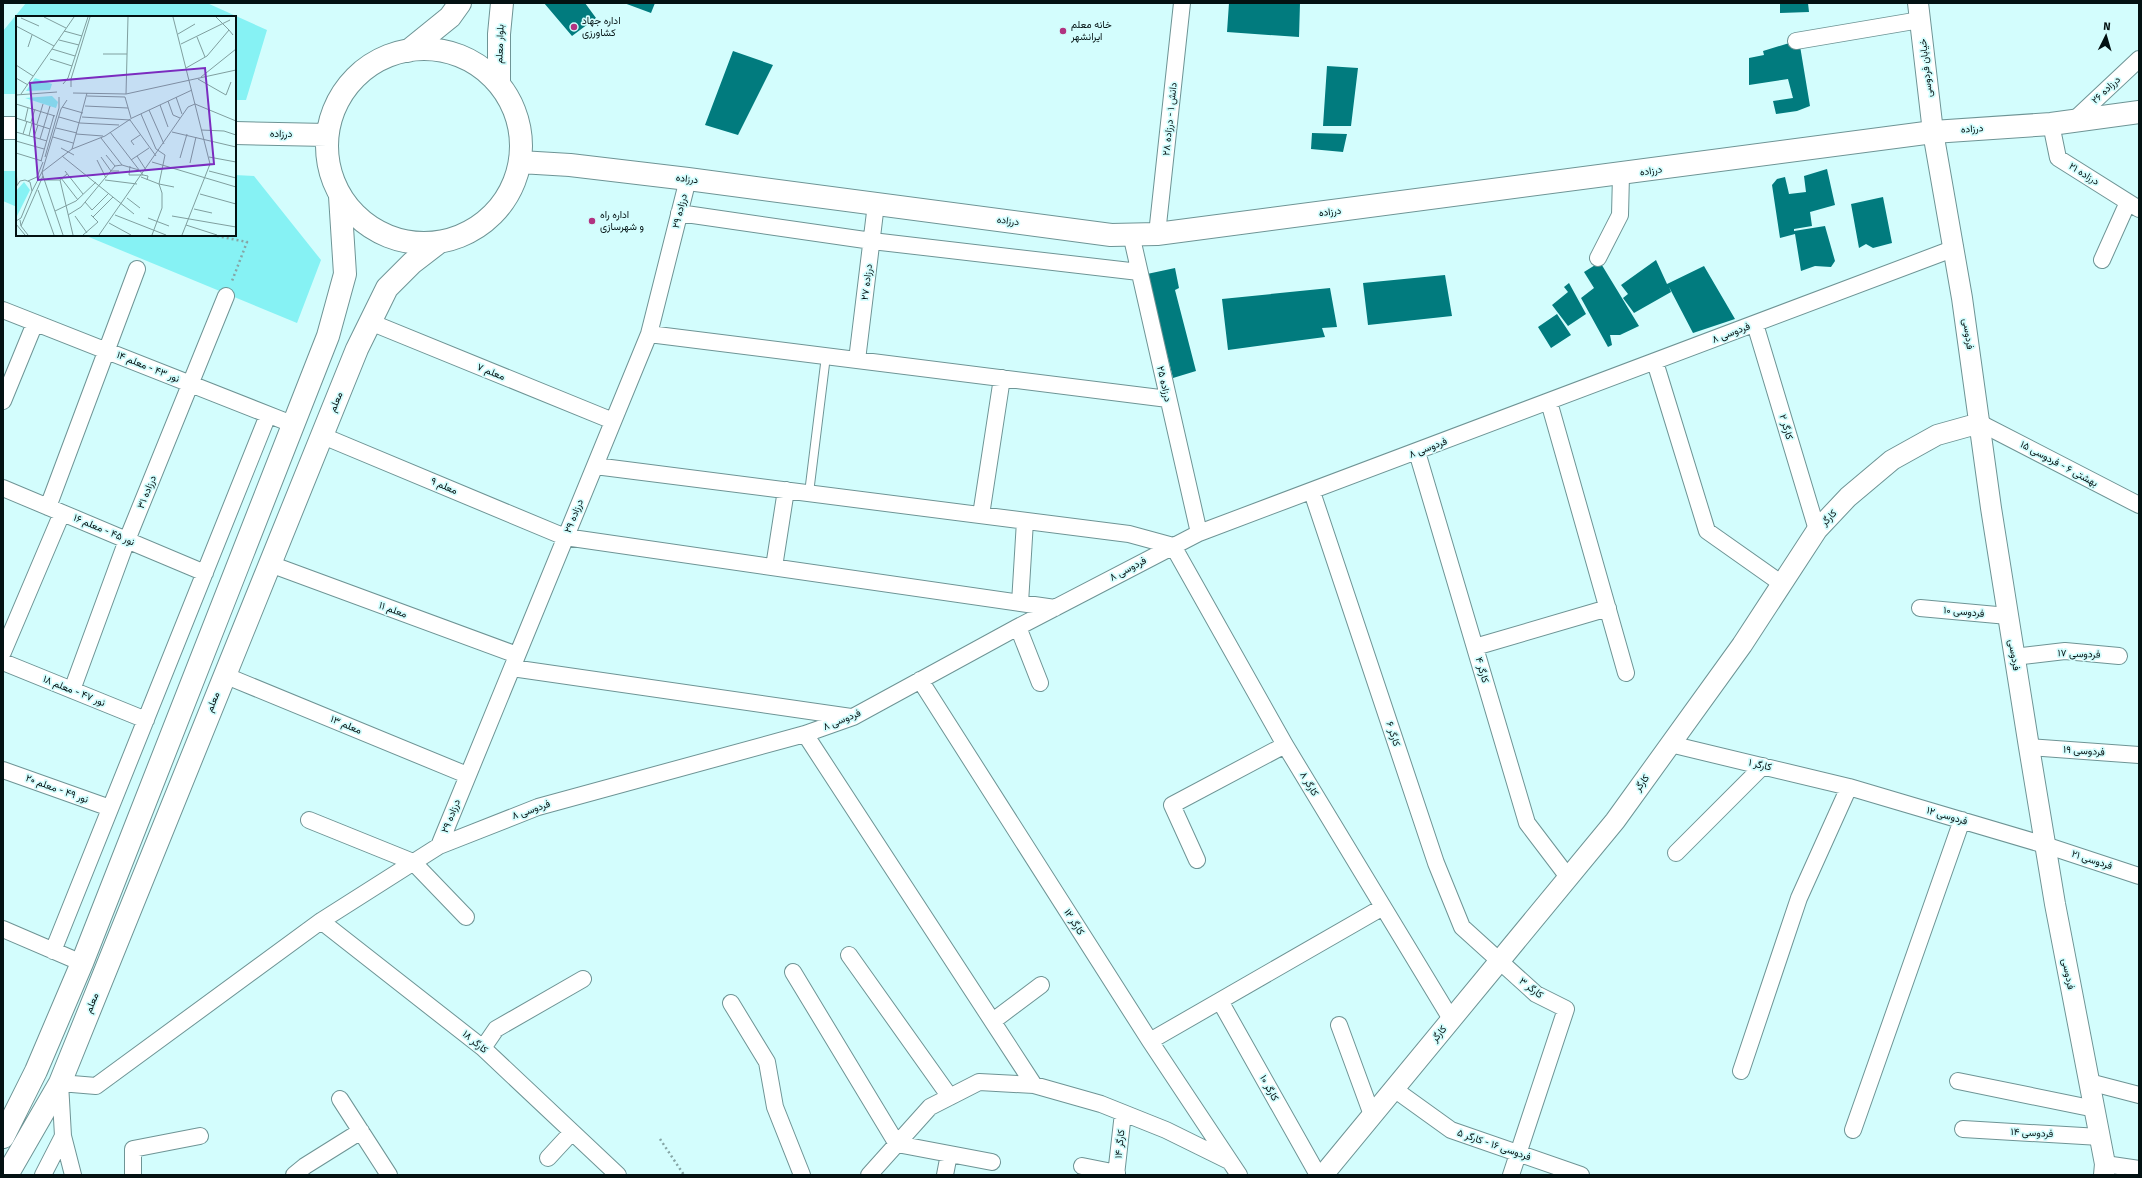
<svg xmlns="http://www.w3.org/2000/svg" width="2142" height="1178" viewBox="0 0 2142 1178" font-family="'Fira Sans',Vazirmatn,sans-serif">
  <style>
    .green { fill: #86f2f4 }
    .building { fill: #017b7e }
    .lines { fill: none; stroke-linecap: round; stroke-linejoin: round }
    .service-casing { stroke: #6e9495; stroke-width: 10 }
    .minor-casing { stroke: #6e9495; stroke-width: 18 }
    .tertiary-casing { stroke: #6e9495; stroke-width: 22 }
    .secondary-casing { stroke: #6e9495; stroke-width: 24 }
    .path { stroke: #85a5a5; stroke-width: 2.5; stroke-dasharray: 2 3; stroke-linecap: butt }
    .service { stroke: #fff; stroke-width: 8 }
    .minor { stroke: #fff; stroke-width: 16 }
    .tertiary { stroke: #fff; stroke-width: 20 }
    .secondary { stroke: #fff; stroke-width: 22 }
    .poi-dot { fill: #b13381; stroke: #d3fdfd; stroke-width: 1.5 }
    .labels { text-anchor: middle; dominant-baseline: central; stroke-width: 3.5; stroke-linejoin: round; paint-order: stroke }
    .poi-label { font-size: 10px; fill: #031112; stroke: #d3fdfd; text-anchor: start }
    .street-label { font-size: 10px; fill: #031112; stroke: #d3fdfd }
    .inset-road { fill: none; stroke: #809f9f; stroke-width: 1 }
    .view { fill: #7b2cbf; fill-opacity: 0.15; stroke: #7b2cbf; stroke-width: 2 }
    .inset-edge { fill: none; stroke: #031112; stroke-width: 2 }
  </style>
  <rect width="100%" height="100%" fill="#d3fdfd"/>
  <!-- green -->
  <path class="green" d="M 26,3 L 207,3 L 267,30 L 246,100 L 235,100 L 235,17 L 17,17 L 17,94 L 3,94 L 3,31 Z
    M 3,171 L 17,171 L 17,207 L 3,201 Z
    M 235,175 L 254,176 L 321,260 L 297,323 L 84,235 L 235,235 Z"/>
  <!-- building -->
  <path class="building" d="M 544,3 L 585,3 L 596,18 L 572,36 Z
    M 624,3 L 655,3 L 651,13 Z
    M 1229,3 L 1300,3 L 1299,37 L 1227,32 Z
    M 1780,3 L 1808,3 L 1809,12 L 1780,13 Z
    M 1799,40 L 1810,106 L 1797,111 L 1776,114 L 1773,101 L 1793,98 L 1788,79 L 1749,85 L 1749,58 L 1764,55 L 1763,51 Z
    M 733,51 L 773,65 L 738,135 L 705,125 Z
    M 1327,66 L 1358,68 L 1351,126 L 1323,126 Z
    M 1312,133 L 1347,134 L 1343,152 L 1311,149 Z
    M 1827,169 L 1835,205 L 1810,212 L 1812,226 L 1794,229 L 1794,231 L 1825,226 L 1835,261 L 1831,267 L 1815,266 L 1801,271 L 1795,234 L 1780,238 L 1772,185 L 1777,179 L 1785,177 L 1789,194 L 1806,192 L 1804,176 Z
    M 1883,197 L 1892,243 L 1873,248 L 1866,244 L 1859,248 L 1851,204 Z
    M 1656,260 L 1667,284 L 1704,266 L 1735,319 L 1693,333 L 1669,287 L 1671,292 L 1634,313 L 1623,298 L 1628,294 L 1621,285 Z
    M 1600,262 L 1639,326 L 1620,335 L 1610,335 L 1612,345 L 1608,347 L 1581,298 L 1594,288 L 1584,272 Z
    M 1175,268 L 1179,288 L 1175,290 L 1196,371 L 1173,378 L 1147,274 Z
    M 1445,275 L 1452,316 L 1368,325 L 1363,283 Z
    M 1569,283 L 1586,314 L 1568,326 L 1552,305 L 1568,292 L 1564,287 Z
    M 1330,288 L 1337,327 L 1322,328 L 1325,337 L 1228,350 L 1222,299 Z
    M 1557,314 L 1571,335 L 1551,348 L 1538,327 Z"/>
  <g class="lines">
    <!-- service casing -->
    <g class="service-casing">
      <path id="service" d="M 809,493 L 826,356"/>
    </g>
    <!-- minor casing -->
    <g class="minor-casing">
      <path id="minor" d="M 1796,41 L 1920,20
        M 2073,121 L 2139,59
        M 2051,124 L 2058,158 L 2139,209
        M 679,213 L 872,241 L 1139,272
        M 1131,234 L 1199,533
        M 1157,234 L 1182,3
        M 1598,258 L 1620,215 L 1621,175
        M 2102,260 L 2128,202
        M 3,310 L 292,424
        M 370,322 L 613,421
        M 1755,324 L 1817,530
        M 649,334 L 1168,399
        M 857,360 L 876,204
        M 1655,362 L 1707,531 L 1782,584
        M 3,401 L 35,323
        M 1549,402 L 1626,673
        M 1980,423 L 2139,505
        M 323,436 L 565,537 L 1055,608
        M 1417,452 L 1527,823 L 1568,877
        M 595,466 L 1129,534 L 1173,546 L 1285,745 L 1451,1019
        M 3,488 L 205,573
        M 1312,492 L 1436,863 L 1462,927 L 1536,994 L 1566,1009 L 1511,1175
        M 48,507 L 137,269
        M 981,515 L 1002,378
        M 270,564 L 517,655
        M 774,567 L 786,490
        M 1020,603 L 1025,521
        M 1920,608 L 2008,616
        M 1018,627 L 1040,683
        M 1475,647 L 1608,608
        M 3,652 L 62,513
        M 2014,657 L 2065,651 L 2119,656
        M 3,662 L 146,720
        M 512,668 L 851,717
        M 224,675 L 467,775
        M 920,680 L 1150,1041 L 1239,1175
        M 72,690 L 127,540 L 226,296
        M 805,734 L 1034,1085
        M 1670,744 L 1849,787 L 2045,845 L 2139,876
        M 2029,747 L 2139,755
        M 3,770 L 110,808
        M 309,820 L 413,862 L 466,917
        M 439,846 L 649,334 L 688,179
        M 1676,853 L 1763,766
        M 1197,860 L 1172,805 L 1285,745
        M 321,921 L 483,1048 L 618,1175
        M 3,929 L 82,963
        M 53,951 L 268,415
        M 849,955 L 950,1097
        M 793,972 L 897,1144 L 992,1162
        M 1220,1001 L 1318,1175
        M 731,1003 L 767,1062 L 775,1107 L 802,1175
        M 993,1021 L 1041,985
        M 1339,1025 L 1372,1115
        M 1150,1041 L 1383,907
        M 483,1048 L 496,1029 L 583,979
        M 1741,1071 L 1799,898 L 1849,787
        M 1958,1081 L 2095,1109
        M 2089,1082 L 2139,1095
        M 1394,1089 L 1451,1130 L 1581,1175
        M 340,1099 L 389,1175
        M 1963,1129 L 2100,1137
        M 1853,1130 L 1962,820
        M 63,1136 L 73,1175
        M 548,1158 L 572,1132
        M 2105,1164 L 2139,1169
        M 1082,1166 L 1117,1173
        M 43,1175 L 63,1136 L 60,1083 L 96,1086 L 321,921 L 439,846 L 538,807 L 805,734 L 853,717 L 1018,627 L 1199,533 L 1955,248
        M 133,1175 L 133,1149 L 200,1136
        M 294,1175 L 305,1166 L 361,1131
        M 869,1175 L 930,1107 L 979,1082 L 1034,1085 L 1101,1104 L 1166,1130 L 1229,1161
        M 945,1175 L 949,1154
        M 1116,1175 L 1123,1113"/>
    </g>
    <!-- tertiary casing -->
    <g class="tertiary-casing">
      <path id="tertiary" d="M 1918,3 L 1933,132 L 1962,298 L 1991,508 L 2029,747 L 2055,904 L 2105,1164 L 2104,1175
        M 1323,1175 L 1615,821 L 1742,645 L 1817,530 L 1848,497 L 1892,460 L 1937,435 L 1980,423"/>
    </g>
    <!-- secondary casing -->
    <g class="secondary-casing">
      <path id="secondary" d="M327 146a97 97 0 1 1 194 0a97 97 0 1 1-194 0Z
        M 408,51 L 450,17 L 460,3
        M 499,84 L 499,34 L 502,3
        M 3,128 L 17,128
        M 235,133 L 327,135
        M 520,162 L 570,165 L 688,179 L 1111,235 L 1157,234 L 1933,132 L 2051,124 L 2139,112
        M 3,1137 L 36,1071 L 82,963 L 328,336 L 345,274 L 340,196
        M 7,1175 L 60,1083 L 357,349 L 387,288 L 412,263 L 438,243"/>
    </g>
    <!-- path -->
    <path class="path" d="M 212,235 L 247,242 L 232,281
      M 660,1139 L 684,1175"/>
    <!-- service -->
    <use href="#service" class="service"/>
    <!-- minor -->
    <use href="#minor" class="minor"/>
    <!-- tertiary -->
    <use href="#tertiary" class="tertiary"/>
    <!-- secondary -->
    <use href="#secondary" class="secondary"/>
  </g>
  <!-- markers -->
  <g class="poi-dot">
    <circle cx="574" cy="27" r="4"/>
    <circle cx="1063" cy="31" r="4"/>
    <circle cx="592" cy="221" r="4"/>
  </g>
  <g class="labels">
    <!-- poi labels -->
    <g class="poi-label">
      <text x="582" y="21">اداره جهاد<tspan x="582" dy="12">کشاورزی</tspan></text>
      <text x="1071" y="25">خانه معلم<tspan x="1071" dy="12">ایرانشهر</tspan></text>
      <text x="600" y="215">اداره راه<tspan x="600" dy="12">و شهرسازی</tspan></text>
    </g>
    <!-- street labels -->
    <g class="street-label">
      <text transform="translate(500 44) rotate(-88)">بلوار معلم</text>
      <text transform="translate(1926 68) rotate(-96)">خیابان فردوسی</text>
      <text transform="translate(2106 90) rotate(-43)">درزاده ۲۶</text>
      <text transform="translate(1170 119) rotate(-84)">دانش ۱ - درزاده ۲۸</text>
      <text transform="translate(1972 129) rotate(-4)">درزاده</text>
      <text transform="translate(281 134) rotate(1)">درزاده</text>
      <text transform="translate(1651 171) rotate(-8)">درزاده</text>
      <text transform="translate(2084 174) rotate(32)">درزاده ۲۱</text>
      <text transform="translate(687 179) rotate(7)">درزاده</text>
      <text transform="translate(680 211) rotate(-76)">درزاده ۲۹</text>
      <text transform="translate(1330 212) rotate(-7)">درزاده</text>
      <text transform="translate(1008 221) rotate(8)">درزاده</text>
      <text transform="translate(867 282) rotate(-83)">درزاده ۲۷</text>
      <text transform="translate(1731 333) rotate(-21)">فردوسی ۸</text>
      <text transform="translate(1968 334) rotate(82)">فردوسی</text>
      <text transform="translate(148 367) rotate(22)">نور ۴۳ - معلم ۱۴</text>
      <text transform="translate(491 372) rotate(22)">معلم ۷</text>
      <text transform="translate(1164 384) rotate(77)">درزاده ۲۵</text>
      <text transform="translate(336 402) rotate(-68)">معلم</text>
      <text transform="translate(1786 427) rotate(73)">کارگر ۲</text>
      <text transform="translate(1428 448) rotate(-21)">فردوسی ۸</text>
      <text transform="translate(2059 464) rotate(28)">بهشتی ۶ - فردوسی ۱۵</text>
      <text transform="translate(444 486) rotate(23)">معلم ۹</text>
      <text transform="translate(147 492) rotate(-68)">درزاده ۳۱</text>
      <text transform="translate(574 516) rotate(-68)">درزاده ۲۹</text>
      <text transform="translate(1829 518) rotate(-47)">کارگر</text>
      <text transform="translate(104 530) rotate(23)">نور ۴۵ - معلم ۱۶</text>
      <text transform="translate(1128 569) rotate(-28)">فردوسی ۸</text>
      <text transform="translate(393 610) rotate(20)">معلم ۱۱</text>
      <text transform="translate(1964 612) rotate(5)">فردوسی ۱۰</text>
      <text transform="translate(2079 654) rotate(2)">فردوسی ۱۷</text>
      <text transform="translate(2014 655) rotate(81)">فردوسی</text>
      <text transform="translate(1482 670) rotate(74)">کارگر ۴</text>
      <text transform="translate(74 691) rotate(22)">نور ۴۷ - معلم ۱۸</text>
      <text transform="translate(213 702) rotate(-68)">معلم</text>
      <text transform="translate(842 720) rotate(-22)">فردوسی ۸</text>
      <text transform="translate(346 725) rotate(23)">معلم ۱۳</text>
      <text transform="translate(1393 734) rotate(72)">کارگر ۶</text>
      <text transform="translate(2084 751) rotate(4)">فردوسی ۱۹</text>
      <text transform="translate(1760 765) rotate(13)">کارگر ۱</text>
      <text transform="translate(1642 783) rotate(-54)">کارگر</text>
      <text transform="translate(1309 784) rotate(59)">کارگر ۸</text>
      <text transform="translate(57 789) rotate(20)">نور ۴۹ - معلم ۲۰</text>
      <text transform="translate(531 810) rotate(-19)">فردوسی ۸</text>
      <text transform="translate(451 816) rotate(-68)">درزاده ۲۹</text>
      <text transform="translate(1947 816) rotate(16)">فردوسی ۱۲</text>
      <text transform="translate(2092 860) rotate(18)">فردوسی ۲۱</text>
      <text transform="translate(1074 922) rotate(57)">کارگر ۱۲</text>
      <text transform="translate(2068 974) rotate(79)">فردوسی</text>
      <text transform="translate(1531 988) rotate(37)">کارگر ۳</text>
      <text transform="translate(92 1003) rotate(-68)">معلم</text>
      <text transform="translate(1439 1034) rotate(-51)">کارگر</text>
      <text transform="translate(475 1042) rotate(40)">کارگر ۱۸</text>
      <text transform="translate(1269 1088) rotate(61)">کارگر ۱۰</text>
      <text transform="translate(2032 1133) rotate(3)">فردوسی ۱۴</text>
      <text transform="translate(1120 1144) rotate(-84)">کارگر ۱۴</text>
      <text transform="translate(1494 1145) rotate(19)">فردوسی ۱۶ - کارگر ۵</text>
    </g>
  </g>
  <!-- overview -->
  <g transform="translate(16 16)">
    <rect width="220" height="220" fill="#d3fdfd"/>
    <path d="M 19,62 L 36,68 L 34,74 L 10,75 ZM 36,80 L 42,86 L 40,92 L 9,82 ZM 8,166 L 14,174 L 0,202 L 0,175 Z" fill="#86f2f4"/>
    <path class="inset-road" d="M 28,1 L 50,12M 157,1 L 194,148 L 166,219M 200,1 L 213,14M 5,2 L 23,10M 0,10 L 38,30M 48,15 L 66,20M 162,18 L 179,8M 181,21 L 189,41M 43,24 L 63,29M 165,28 L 214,4M 12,31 L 16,19M 36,33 L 59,40M 87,38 L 111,38M 34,43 L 56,50M 0,49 L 17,60M 170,52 L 191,40 L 213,14 L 217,19M 185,61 L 220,33M 0,62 L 12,69M 182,63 L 210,79 L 215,66M 47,68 L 52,62 L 72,1M 55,71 L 55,63 L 74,1M 57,77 L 110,78 L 220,54M 5,78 L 58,1M 110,78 L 112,1M 0,79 L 41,76M 71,80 L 109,81M 109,81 L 115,102M 160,81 L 166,98M 152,85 L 157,99 L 164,102M 0,88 L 39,100M 144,89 L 152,111M 69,90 L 112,92M 46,91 L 67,97M 133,94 L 148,128M 125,98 L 140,133 L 149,139 L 143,168 L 158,171M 43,101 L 64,107 L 103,109M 66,101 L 114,104 L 140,140M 0,102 L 34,113M 9,105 L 12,92M 15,106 L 19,93M 21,108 L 27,88M 40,112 L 61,117M 185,114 L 208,115 L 220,119M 0,116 L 31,125M 94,116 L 127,159 L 132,160 L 131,164M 156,116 L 220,131M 7,118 L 11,105M 60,118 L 87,120M 13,120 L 16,107M 18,121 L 22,109M 37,121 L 57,127M 85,122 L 106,149M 24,123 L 34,90M 0,125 L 28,133M 118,129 L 115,125 L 124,119M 45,132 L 58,139M 56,133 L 71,77M 0,137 L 26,145M 90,139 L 99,150M 46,140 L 118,198M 121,140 L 130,154M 29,141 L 43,92 L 43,81M 85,141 L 95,155 L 103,155M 193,141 L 220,146M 164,142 L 171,118M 81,144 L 90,162M 115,144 L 133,132M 25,145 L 38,99M 136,146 L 220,171M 174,147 L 180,121M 114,150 L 113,159 L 127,159M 0,151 L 1,169M 49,155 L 67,178M 193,155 L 220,162M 27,160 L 47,219M 125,161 L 143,168 L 146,177 L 146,192 L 136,219M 45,162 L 62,184M 28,164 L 44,164 L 51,158M 44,164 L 57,219M 89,164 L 121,168M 12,165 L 21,161 L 27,146M 0,171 L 4,165 L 9,164 L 14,166 L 16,175 L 5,202 L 0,205M 22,174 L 38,219M 16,175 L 26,156 L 45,93 L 51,84M 184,178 L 220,188M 111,182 L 124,192M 69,186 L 76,194 L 93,177M 178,193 L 196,197M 39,195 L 60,185 L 80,166M 52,199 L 65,191 L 99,150 L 106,149 L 123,154M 99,199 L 150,219M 59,200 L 71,217M 156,200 L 220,211M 77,201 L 97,181M 132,202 L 153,210M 4,204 L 5,210 L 12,219M 93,207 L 115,219M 0,208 L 9,219M 170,209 L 201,219M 5,210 L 27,160 L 26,156 L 56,133 L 89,120 L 116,102 L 176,74M 67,219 L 82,206 L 75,199M 83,219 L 172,91 L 179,88 L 220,105"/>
    <path class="view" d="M 189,52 L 198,148 L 22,164 L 14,67 Z"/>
    <rect width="220" height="220" class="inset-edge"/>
  </g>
  <!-- border -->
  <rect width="2142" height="1178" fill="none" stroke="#031112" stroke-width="8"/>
  <!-- north arrow -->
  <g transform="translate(2106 36) rotate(5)" stroke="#d3fdfd" stroke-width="3" paint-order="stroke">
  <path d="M0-3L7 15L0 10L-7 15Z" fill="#031112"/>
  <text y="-6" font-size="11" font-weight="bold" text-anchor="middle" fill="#031112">N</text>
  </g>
</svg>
